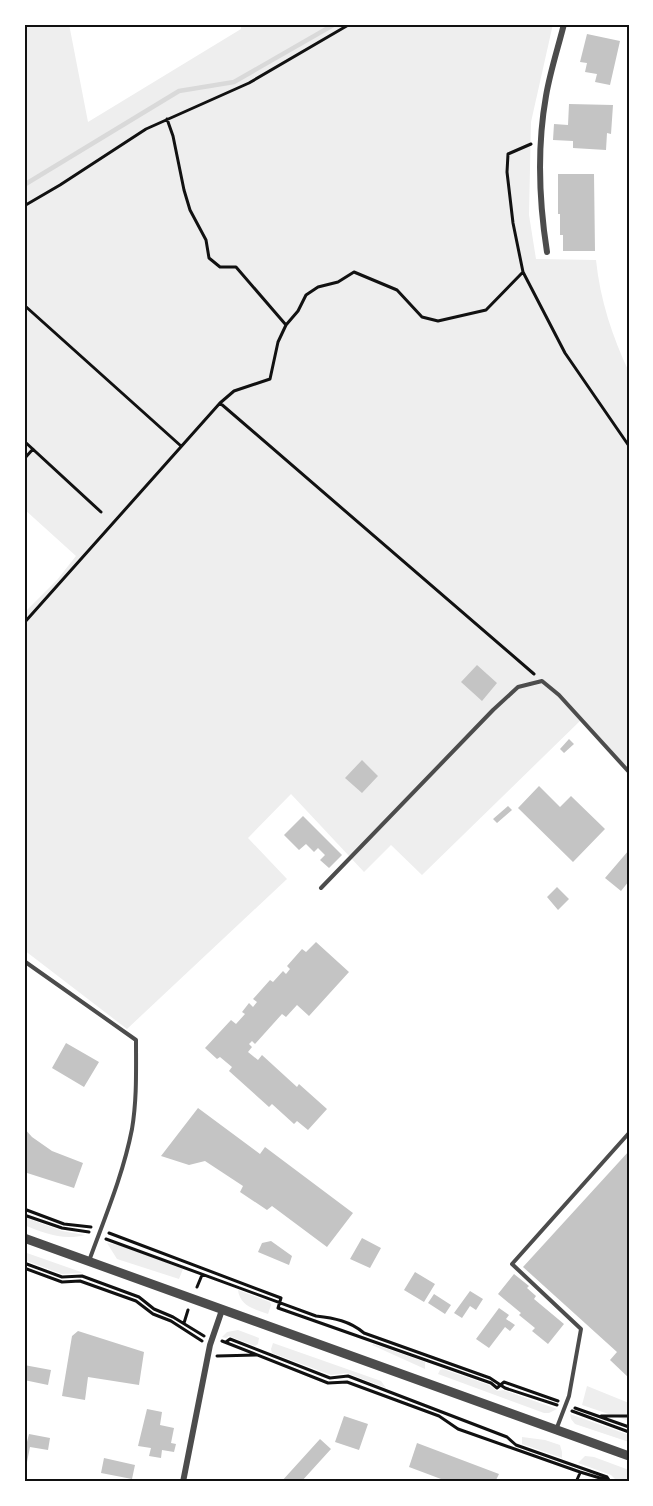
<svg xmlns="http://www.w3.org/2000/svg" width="653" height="1506" viewBox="0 0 653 1506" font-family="Figtree,sans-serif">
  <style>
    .green { fill: #eee }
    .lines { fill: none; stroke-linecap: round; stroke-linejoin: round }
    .stream { stroke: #d9d9d9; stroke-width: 4.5 }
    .building { fill: #c4c4c4 }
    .path { stroke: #111; stroke-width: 3 }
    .service { stroke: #4c4c4c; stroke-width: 4 }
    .minor { stroke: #4c4c4c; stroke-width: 6 }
    .tertiary { stroke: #4c4c4c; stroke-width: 9 }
    .neatline { fill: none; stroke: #111; stroke-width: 2 }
  </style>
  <rect width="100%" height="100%" fill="#fff"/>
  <!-- green -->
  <path class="green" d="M 24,24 L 69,24 L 88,122 L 241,29 L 241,24 L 553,24 L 531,122 L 529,215 L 536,259 L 596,260 C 600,299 612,336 629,372 L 629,772 L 582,719 L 422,875 L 391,845 L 364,872 L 291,794 L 248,838 L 287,879 L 127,1029 L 24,950 L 24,613 L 57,580 L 76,556 L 24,509 Z
    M 24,1217 L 62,1231 L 85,1235 C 63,1241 44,1233 24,1225 Z
    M 107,1243 L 119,1245 L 183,1269 L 179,1279 L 117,1259 Z
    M 24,1252 L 81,1272 L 82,1273 L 62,1274 L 24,1260 Z
    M 238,1290 L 270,1302 L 271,1305 L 268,1314 C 254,1309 240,1306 238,1290 Z
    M 238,1330 L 259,1338 L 258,1344 L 255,1346 L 229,1336 L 226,1338 L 222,1337 L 227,1332 Z
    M 273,1343 L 381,1381 L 386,1388 L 347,1373 L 331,1375 L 272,1353 L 271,1349 Z
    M 373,1344 L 425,1362 L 425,1369 L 372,1345 Z
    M 443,1369 L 489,1385 L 497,1391 L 503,1390 L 557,1409 L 549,1413 L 544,1413 L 438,1374 L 440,1370 Z
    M 587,1386 L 629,1403 L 629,1421 L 582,1405 Z
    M 570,1414 L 629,1435 L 629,1442 L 575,1424 L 571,1419 Z
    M 522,1437 L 545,1440 L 560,1445 L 562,1452 L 562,1458 L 522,1444 Z
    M 585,1456 L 594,1457 L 629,1470 L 629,1482 L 615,1479 L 611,1475 L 578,1463 Z"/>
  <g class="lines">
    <!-- stream -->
    <path class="stream" d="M 24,185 L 179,91 L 234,82 L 335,24"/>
  </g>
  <!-- building -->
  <path class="building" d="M 587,34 L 620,41 L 610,85 L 595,82 L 597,74 L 585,72 L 587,63 L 580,62 Z
    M 569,104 L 613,105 L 611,134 L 607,133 L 606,150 L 573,148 L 573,141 L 553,140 L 554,124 L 568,125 Z
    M 558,174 L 594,174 L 595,251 L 563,251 L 563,235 L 560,235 L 560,214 L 558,214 Z
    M 477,665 L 497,683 L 482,701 L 461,682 Z
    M 569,739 L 574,744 L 564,753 L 560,749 Z
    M 362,760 L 378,776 L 362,793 L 345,778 Z
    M 539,786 L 560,807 L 571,796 L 605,829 L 573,862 L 518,808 Z
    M 508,806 L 512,810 L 497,823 L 493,819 Z
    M 303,816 L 342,855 L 329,868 L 320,860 L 325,855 L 318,848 L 314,852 L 306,844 L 299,850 L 284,835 Z
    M 629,850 L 629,881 L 621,891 L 605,878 Z
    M 557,887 L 569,899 L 558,910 L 547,897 Z
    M 316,942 L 349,972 L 309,1016 L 297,1005 L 286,1017 L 282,1014 L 255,1044 L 252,1041 L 249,1044 L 252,1047 L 248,1052 L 258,1060 L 262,1055 L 297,1087 L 299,1084 L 327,1109 L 308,1130 L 297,1121 L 294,1124 L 272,1104 L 269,1107 L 229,1071 L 232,1067 L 220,1057 L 217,1059 L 205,1048 L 231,1020 L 236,1024 L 245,1014 L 242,1012 L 249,1003 L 253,1007 L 257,1002 L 253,999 L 270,980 L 273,982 L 283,971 L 286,974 L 290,969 L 287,966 L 302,949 L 306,952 Z
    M 66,1043 L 99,1062 L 84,1087 L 52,1068 Z
    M 198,1108 L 260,1154 L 265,1147 L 353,1213 L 327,1247 L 272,1206 L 267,1210 L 240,1192 L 243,1186 L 205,1161 L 189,1165 L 161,1156 Z
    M 24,1128 L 32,1137 L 52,1151 L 83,1163 L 74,1188 L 24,1172 Z
    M 629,1151 L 629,1378 L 610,1360 L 617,1352 L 523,1267 Z
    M 362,1238 L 381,1248 L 370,1268 L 350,1259 Z
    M 271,1241 L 292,1256 L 289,1265 L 258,1252 L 262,1243 Z
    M 415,1272 L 435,1284 L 424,1302 L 404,1290 Z
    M 514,1274 L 529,1286 L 527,1288 L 536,1296 L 534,1299 L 564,1324 L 548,1344 L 532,1331 L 535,1328 L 519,1315 L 521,1313 L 498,1294 Z
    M 470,1291 L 483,1299 L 476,1310 L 470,1306 L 462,1318 L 454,1313 Z
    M 434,1294 L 451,1305 L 445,1314 L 428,1303 Z
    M 499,1308 L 509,1315 L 506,1319 L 515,1325 L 510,1331 L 505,1327 L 489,1348 L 476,1339 Z
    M 78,1331 L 144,1352 L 139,1385 L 88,1377 L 85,1400 L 62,1396 L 72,1336 Z
    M 24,1365 L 51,1370 L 48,1385 L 24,1380 Z
    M 147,1409 L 162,1412 L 160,1425 L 174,1428 L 171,1443 L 176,1444 L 174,1452 L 162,1450 L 161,1458 L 149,1456 L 151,1448 L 138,1446 Z
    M 344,1416 L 368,1424 L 359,1450 L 335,1442 Z
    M 29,1434 L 50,1438 L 48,1450 L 30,1447 L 27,1462 L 24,1461 L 24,1445 L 26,1446 Z
    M 320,1439 L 331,1449 L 301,1482 L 281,1482 Z
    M 417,1443 L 499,1474 L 495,1482 L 449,1482 L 409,1467 Z
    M 104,1458 L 135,1465 L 132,1479 L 101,1473 Z"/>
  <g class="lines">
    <!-- path -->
    <path class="path" d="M 167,119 L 173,136 L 184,190 L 190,210 L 206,240 L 209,258 L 220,267 L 236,267 L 286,325
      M 531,144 L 508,154 L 507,172 L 513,223 L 523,272 L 565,353 L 629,446
      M 24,206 L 60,185 L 146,129 L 249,83 L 350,24
      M 24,305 L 181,446
      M 220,403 L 234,391 L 270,379 L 278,342 L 286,325 L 298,311 L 306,295 L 318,287 L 338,282 L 354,272 L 397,290 L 422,317 L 438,321 L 486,310 L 523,272
      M 24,441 L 101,512
      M 24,459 L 33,449
      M 24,623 L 220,403 L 534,674
      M 24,1209 L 64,1224 L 91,1227
      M 24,1215 L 62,1228 L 89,1232
      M 109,1233 L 281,1298 L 278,1308 L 491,1383 L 497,1388 L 504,1382 L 558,1401
      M 106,1239 L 316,1316 C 334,1318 350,1321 364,1333 L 490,1378 L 505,1388 L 557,1405
      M 24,1263 L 62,1277 L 82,1276 L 139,1297 L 154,1309 L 173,1317 L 204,1336
      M 24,1268 L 62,1282 L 80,1281 L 136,1301 L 153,1314 L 171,1321 L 202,1341
      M 197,1287 L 202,1275
      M 184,1323 L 188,1310
      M 222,1341 L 328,1383 L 347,1382 L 439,1416 L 458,1429 L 580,1472 L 610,1481 L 619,1482
      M 226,1342 L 230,1339 L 330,1378 L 348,1376 L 507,1437 L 516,1445 L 607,1477 L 609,1480
      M 217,1356 L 256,1355
      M 575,1408 L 629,1427
      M 572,1411 L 629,1432
      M 601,1416 L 629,1416
      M 576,1482 L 580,1473"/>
    <!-- service -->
    <path class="service" d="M 321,888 L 493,710 L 518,687 L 542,681 L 559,695 L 629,772
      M 24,961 L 136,1040 C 136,1070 137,1099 132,1129 C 123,1175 105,1217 89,1261
      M 556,1430 L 569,1396 L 581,1329 L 512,1264 L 629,1133"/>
    <!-- minor -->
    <path class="minor" d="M 547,252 C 539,201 537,147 546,96 C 550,72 558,48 564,24
      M 183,1482 L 210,1345 L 222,1310"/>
    <!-- tertiary -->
    <path class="tertiary" d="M 24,1238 L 629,1456"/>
  </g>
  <!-- border -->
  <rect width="653" height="1506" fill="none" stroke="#ffffff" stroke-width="51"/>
  <rect x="26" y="26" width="602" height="1454" class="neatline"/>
</svg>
